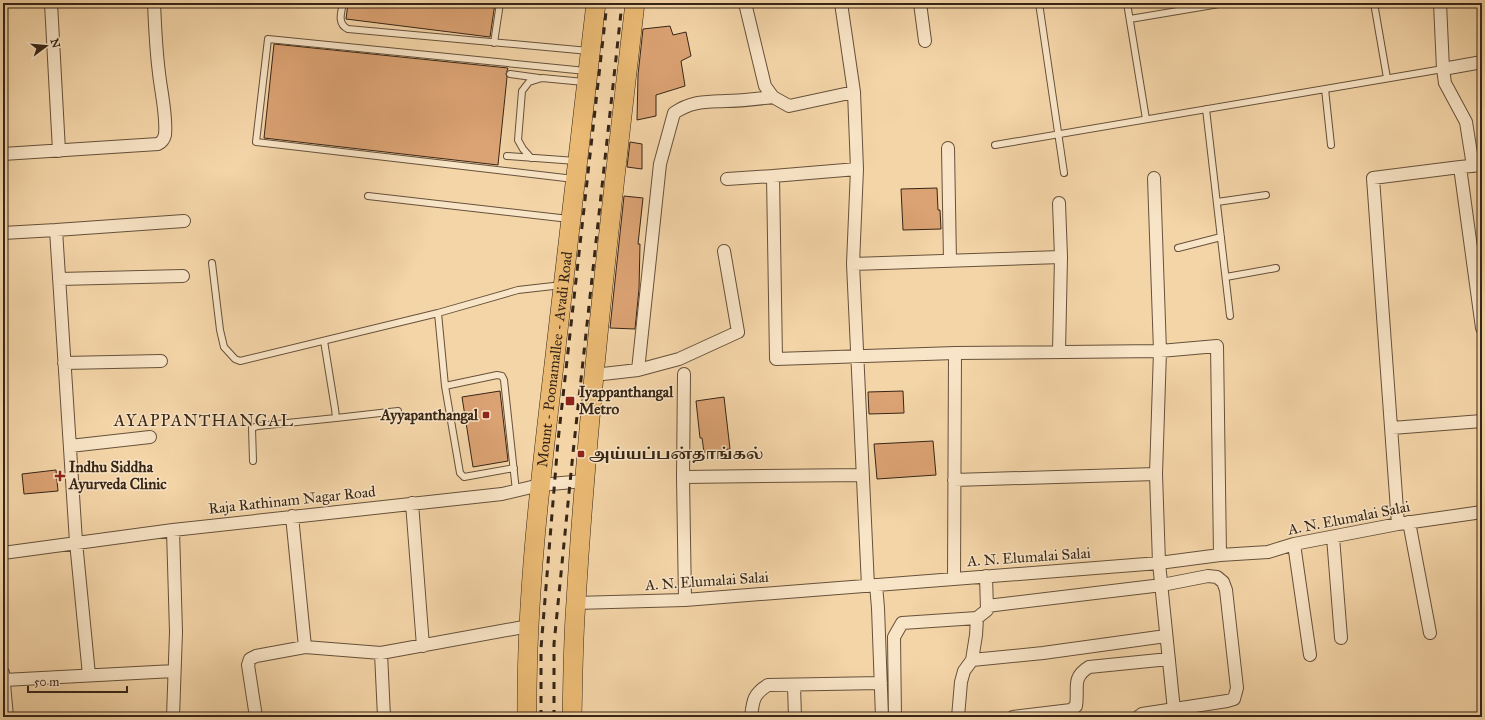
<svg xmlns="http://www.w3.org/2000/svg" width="1485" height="720" viewBox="0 0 1485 720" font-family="'IM FELL Great Primer','Noto Serif Tamil',serif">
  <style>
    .building { fill: #dba273; stroke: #372516 }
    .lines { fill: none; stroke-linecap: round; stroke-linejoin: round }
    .lane-casing { stroke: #66513a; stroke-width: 8 }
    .street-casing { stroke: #66513a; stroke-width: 14 }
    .primary-casing { stroke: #372516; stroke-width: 20 }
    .lane { stroke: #f8e4c6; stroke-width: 6 }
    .street { stroke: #f8e4c6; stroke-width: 12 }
    .primary { stroke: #eaba74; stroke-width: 19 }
    .rail { stroke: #372516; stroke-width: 3; stroke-dasharray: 7 7; stroke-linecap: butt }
    .poi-dot { fill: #8f2418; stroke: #f8e4c6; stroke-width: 1.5 }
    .labels { text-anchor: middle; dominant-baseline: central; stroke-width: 3; stroke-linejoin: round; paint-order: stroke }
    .street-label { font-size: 15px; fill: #372516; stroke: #f8e4c6 }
    .poi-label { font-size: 15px; font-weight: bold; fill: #372516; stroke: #f8e4c6; text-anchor: start }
    .quarter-label { font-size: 17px; letter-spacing: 1px; fill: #372516; stroke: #f8e4c6 }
  </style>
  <rect width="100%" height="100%" fill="#f4d5a8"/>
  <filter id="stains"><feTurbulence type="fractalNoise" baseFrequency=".005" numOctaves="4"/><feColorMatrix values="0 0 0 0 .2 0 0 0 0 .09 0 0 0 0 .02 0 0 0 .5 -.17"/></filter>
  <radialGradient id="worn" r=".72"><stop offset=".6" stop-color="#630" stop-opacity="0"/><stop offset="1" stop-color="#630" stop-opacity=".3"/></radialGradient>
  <!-- building -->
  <path class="building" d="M 348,3 L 495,3 L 490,37 L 346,19 Z
    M 670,26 L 673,35 L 686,32 L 691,56 L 681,61 L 685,86 L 656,95 L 656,116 L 637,120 L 638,75 L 643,29 Z
    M 274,44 L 508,68 L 506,74 L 507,77 L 498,165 L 264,138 Z
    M 630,142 L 642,144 L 642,169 L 627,167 Z
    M 937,188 L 938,210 L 940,210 L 941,229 L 903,230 L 901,189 Z
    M 624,196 L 643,198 L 638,244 L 640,244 L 639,289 L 635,329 L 610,328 Z
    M 500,391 L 508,461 L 473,467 L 462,397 Z
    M 903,391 L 904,413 L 869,414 L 868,392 Z
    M 724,397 L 730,449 L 704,452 L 702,438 L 700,438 L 696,401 Z
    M 933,441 L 936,475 L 877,479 L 874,444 Z
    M 56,470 L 58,491 L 24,494 L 22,474 Z"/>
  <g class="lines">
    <!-- lane casing -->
    <g class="lane-casing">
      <path id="lane" d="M 343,3 C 341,13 337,24 348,29 L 589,51
        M 1039,3 L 1064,173
        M 1127,3 L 1146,119
        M 1374,3 L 1387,78
        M 1130,19 L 1225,3
        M 494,43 L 500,3
        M 510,74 L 539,78
        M 1325,89 L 1331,145
        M 1206,109 L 1230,316
        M 995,145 L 1443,69
        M 507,156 L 576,161
        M 531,158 L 523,149 L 518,140 L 522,91 L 529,82 L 542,78 L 584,82
        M 574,179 L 256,142 L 268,39 L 586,71
        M 368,196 L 569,219
        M 1217,202 L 1266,195
        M 1178,248 L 1221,237
        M 212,263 L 220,330 L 224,347 L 235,359 L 240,361 L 438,313
        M 1226,277 L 1276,268
        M 445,386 L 497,375 L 502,376 L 504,380 L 516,491
        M 336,418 L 398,411
        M 253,461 L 252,428 L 258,426 L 336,418 L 335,409 L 324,341
        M 514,468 L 464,477 L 460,473 L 445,386 L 438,313 L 518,290 L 562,285"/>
    </g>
    <!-- street casing -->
    <g class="street-casing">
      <path id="street" d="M 51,3 L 59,151
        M 745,3 L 765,86 L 773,97 L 789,106 L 854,92
        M 841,3 L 854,92 L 857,169 L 853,264 L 868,586
        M 920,3 L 925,41
        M 1440,3 L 1443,69 L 1445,83 L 1466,122 L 1473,166
        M 1443,69 L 1482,62
        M 948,148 L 950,261
        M 3,154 L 158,144 C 162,142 164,139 165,135 C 167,116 161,92 159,73 C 156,50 155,27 154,3
        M 1460,167 L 1482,328
        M 857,169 L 773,176 L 776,359 L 955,353 L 1160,351 L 1217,346 L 1220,555
        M 1154,178 L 1160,351 L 1156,474 L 1159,563 L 1174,710
        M 727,179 L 773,176
        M 1059,203 L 1061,257
        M 56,230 L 76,542 L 89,675
        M 3,233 L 56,230 L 184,221
        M 724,251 L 738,332 L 679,359 L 638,370 L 660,164 L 674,113 C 692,101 705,102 725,101 C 741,101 757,99 773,97
        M 853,264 L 1061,257 L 1059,352
        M 59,279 L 183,276
        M 64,363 L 161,361
        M 594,375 L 638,370
        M 1392,428 L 1482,421
        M 70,446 L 150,437
        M 683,477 L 684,374
        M 954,480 L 1156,474
        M 412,503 L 423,646
        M 292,516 L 305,647
        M 1409,522 L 1430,633
        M 1398,524 L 1373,178 L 1460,167 L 1482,165
        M 173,530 L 176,632 L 173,717
        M 1333,537 L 1341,638
        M 1294,544 L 1310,655
        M 3,553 L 173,530 L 502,494 L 540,485 L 584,481
        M 954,579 L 955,353
        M 876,585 L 878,608 L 882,717
        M 685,600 L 683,477 L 863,475
        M 575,603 L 685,600 L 1159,563 L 1220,555 L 1268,552 L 1294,544 L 1398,524 L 1482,512
        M 987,606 L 1162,585 L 1208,576 L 1217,577 L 1223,582 L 1226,590 L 1237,688 L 1234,699 L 1227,701 L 1142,714 L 1138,717
        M 381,653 L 384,717
        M 972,660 L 1043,653 L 1166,636
        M 3,673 L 7,717
        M 4,680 L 174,671
        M 794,686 L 795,717
        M 256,717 L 248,665 L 250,659 L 256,656 L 305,647 L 381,653 L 529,626
        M 751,717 C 753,701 753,694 768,685 L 881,683
        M 895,717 L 894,637 L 902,623 L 977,618
        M 958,717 L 961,682 L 964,671 L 972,660 L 976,635 L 977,618 L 987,610 L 986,576
        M 1013,717 L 1071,710 L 1076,706 C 1079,688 1071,678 1089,667 L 1169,659"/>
    </g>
    <!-- primary casing -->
    <g class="primary-casing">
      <g id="primary">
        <path id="s1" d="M 527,717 C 526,599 540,482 554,365 C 568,244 582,124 596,3"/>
        <path d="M 572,717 C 573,679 573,640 576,602 C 588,401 612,202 635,3"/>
      </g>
    </g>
    <!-- lane -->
    <use href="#lane" class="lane"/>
    <!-- street -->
    <use href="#street" class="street"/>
    <!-- primary -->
    <use href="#primary" class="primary"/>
    <!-- rail -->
    <path class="rail" d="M 541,717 L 541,648 L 558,441 L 607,3
      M 554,717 L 554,644 L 573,453 L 622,3"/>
  </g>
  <!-- markers -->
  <g class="poi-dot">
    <rect x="565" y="396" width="10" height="10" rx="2"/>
    <rect x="482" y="411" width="8" height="8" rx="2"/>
    <rect x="577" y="450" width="8" height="8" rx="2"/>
    <path d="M58 470h4v4h4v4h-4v4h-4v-4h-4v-4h4z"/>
  </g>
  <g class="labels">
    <!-- street labels -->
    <g class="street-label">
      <text stroke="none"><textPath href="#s1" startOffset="359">Mount - Poonamallee - Avadi Road</textPath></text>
      <text transform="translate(292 500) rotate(-6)">Raja Rathinam Nagar Road</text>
      <text transform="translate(1349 518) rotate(-11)">A. N. Elumalai Salai</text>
      <text transform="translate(1029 557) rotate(-4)">A. N. Elumalai Salai</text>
      <text transform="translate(707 581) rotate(-4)">A. N. Elumalai Salai</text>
    </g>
    <!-- poi labels -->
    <g class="poi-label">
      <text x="579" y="392">Iyappanthangal<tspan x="579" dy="17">Metro</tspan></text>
      <text x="478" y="415" text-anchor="end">Ayyapanthangal</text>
      <text x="589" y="454">அய்யப்பன்தாங்கல்</text>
      <text x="69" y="467">Indhu Siddha<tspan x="69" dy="17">Ayurveda Clinic</tspan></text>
    </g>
    <!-- quarter labels -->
    <g class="quarter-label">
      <text x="204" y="420">AYAPPANTHANGAL</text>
    </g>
  </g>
  <!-- margin -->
  <rect width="1485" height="720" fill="none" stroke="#f4d5a8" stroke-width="16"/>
  <rect x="4" y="4" width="1477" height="712" fill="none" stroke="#372516" stroke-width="2"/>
  <rect x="8" y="8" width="1469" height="704" fill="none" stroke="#372516"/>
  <!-- north arrow -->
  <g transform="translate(46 46) rotate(74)" stroke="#f8e4c6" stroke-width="3" paint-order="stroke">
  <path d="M0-3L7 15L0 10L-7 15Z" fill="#372516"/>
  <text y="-6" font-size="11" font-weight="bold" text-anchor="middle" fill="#372516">N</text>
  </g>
  <!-- scale -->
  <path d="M28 686v6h99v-6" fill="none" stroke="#372516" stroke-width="2"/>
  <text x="34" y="686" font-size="12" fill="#372516" stroke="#f8e4c6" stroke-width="3" paint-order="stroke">50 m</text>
  <rect width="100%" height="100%" filter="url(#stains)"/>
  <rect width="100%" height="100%" fill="url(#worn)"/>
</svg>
